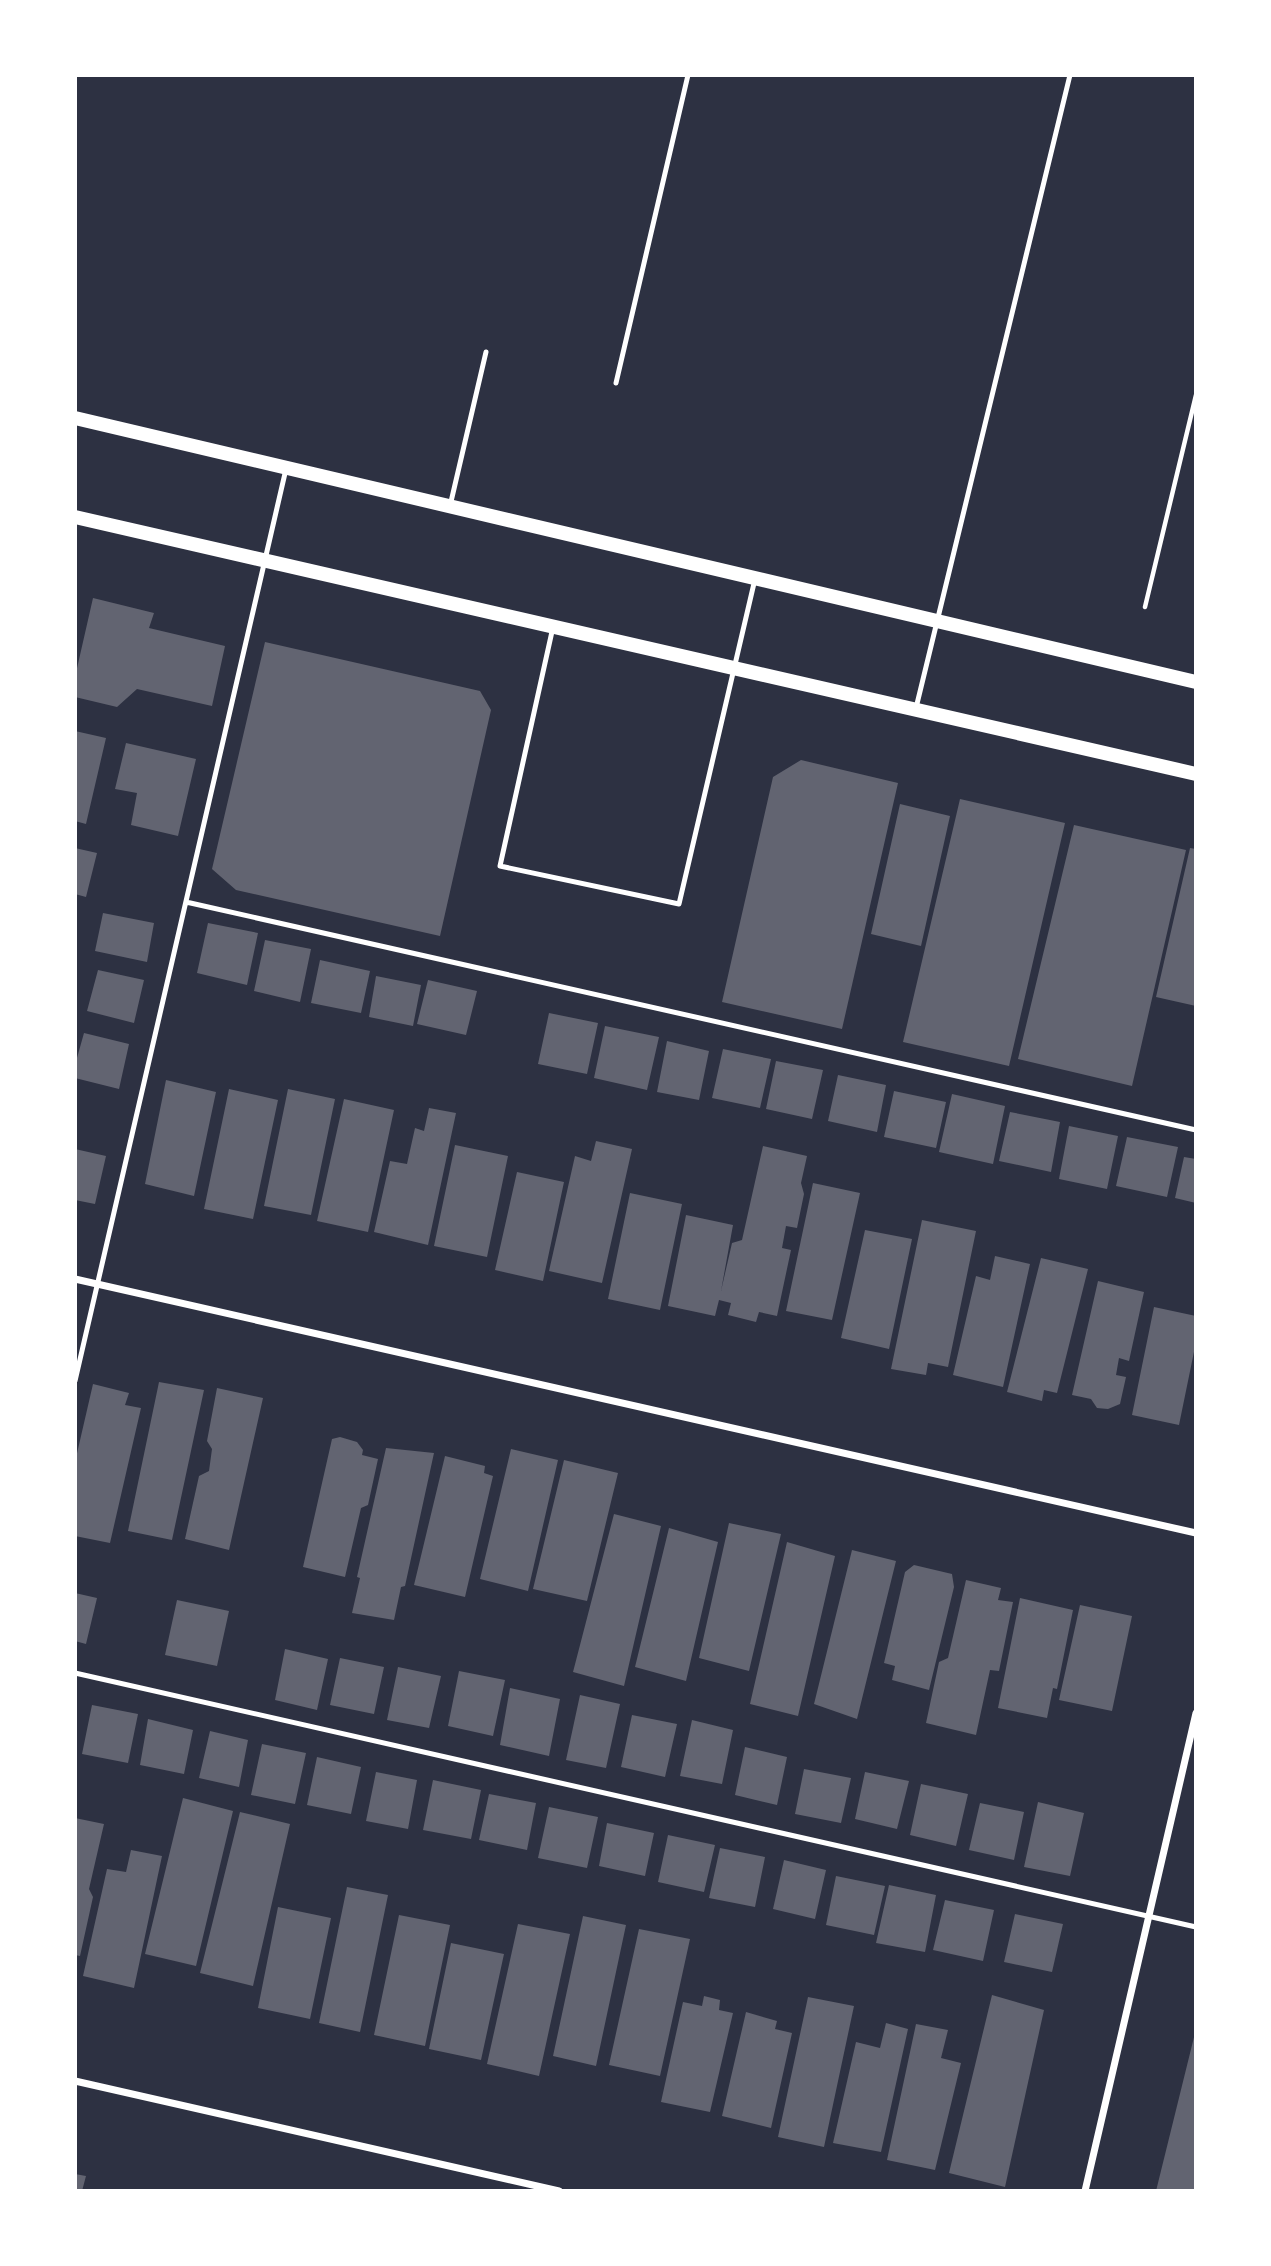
<svg xmlns="http://www.w3.org/2000/svg" width="1271" height="2266" viewBox="0 0 1271 2266" font-family="'Noto Sans',sans-serif">
  <style>
    .building { fill: #626471 }
    .lines { fill: none; stroke-linecap: round; stroke-linejoin: round }
    .path { stroke: #fff; stroke-width: 4.5 }
    .service { stroke: #fff; stroke-width: 5 }
    .minor { stroke: #fff; stroke-width: 7 }
    .secondary { stroke: #fff; stroke-width: 14 }
  </style>
  <rect width="100%" height="100%" fill="#2d3142"/>
  <!-- building -->
  <path class="building" d="M 93,598 L 154,613 L 149,628 L 225,646 L 212,706 L 137,689 L 117,707 L 75,697 L 75,677 Z
    M 265,642 L 480,691 L 491,710 L 440,936 L 236,890 L 212,869 Z
    M 75,731 L 106,738 L 86,824 L 75,821 Z
    M 126,743 L 196,759 L 178,836 L 131,825 L 137,793 L 115,789 Z
    M 801,760 L 898,783 L 842,1029 L 722,1002 L 773,777 Z
    M 960,799 L 1065,823 L 1009,1066 L 903,1042 Z
    M 900,804 L 950,816 L 921,946 L 871,934 Z
    M 1074,825 L 1186,850 L 1132,1086 L 1018,1059 Z
    M 75,848 L 97,853 L 86,897 L 75,894 Z
    M 1190,848 L 1196,849 L 1196,1006 L 1156,997 Z
    M 103,913 L 154,923 L 147,962 L 95,951 Z
    M 208,923 L 258,933 L 247,985 L 197,973 Z
    M 265,940 L 311,949 L 300,1002 L 254,991 Z
    M 320,960 L 370,971 L 361,1013 L 311,1003 Z
    M 98,970 L 144,980 L 134,1023 L 87,1011 Z
    M 376,976 L 421,985 L 413,1026 L 369,1017 Z
    M 428,980 L 477,991 L 466,1035 L 417,1024 Z
    M 549,1013 L 598,1023 L 587,1074 L 538,1064 Z
    M 605,1026 L 659,1037 L 647,1090 L 594,1078 Z
    M 84,1033 L 129,1044 L 119,1089 L 75,1078 L 75,1065 Z
    M 667,1041 L 709,1051 L 699,1100 L 657,1092 Z
    M 723,1049 L 771,1059 L 760,1108 L 712,1098 Z
    M 776,1061 L 823,1070 L 812,1119 L 766,1109 Z
    M 838,1075 L 886,1085 L 877,1132 L 828,1121 Z
    M 166,1080 L 216,1092 L 194,1196 L 145,1184 Z
    M 229,1089 L 278,1100 L 253,1219 L 204,1209 Z
    M 288,1089 L 335,1099 L 311,1215 L 264,1206 Z
    M 894,1091 L 946,1102 L 936,1148 L 884,1137 Z
    M 952,1094 L 1005,1106 L 993,1164 L 939,1152 Z
    M 344,1099 L 394,1110 L 368,1232 L 317,1221 Z
    M 429,1108 L 456,1113 L 428,1245 L 374,1232 L 390,1161 L 407,1164 L 415,1128 L 424,1131 Z
    M 1010,1112 L 1060,1122 L 1051,1172 L 999,1161 Z
    M 1069,1126 L 1118,1136 L 1107,1189 L 1059,1179 Z
    M 1127,1137 L 1178,1147 L 1167,1197 L 1116,1186 Z
    M 596,1141 L 632,1149 L 602,1283 L 549,1271 L 575,1156 L 591,1161 Z
    M 455,1145 L 508,1156 L 487,1257 L 434,1246 Z
    M 763,1146 L 807,1156 L 801,1183 L 804,1194 L 797,1228 L 786,1226 L 782,1248 L 791,1250 L 777,1316 L 759,1312 L 756,1322 L 728,1315 L 731,1303 L 719,1300 L 715,1316 L 668,1306 L 686,1215 L 733,1225 L 721,1291 L 732,1243 L 742,1240 Z
    M 75,1149 L 106,1156 L 95,1204 L 75,1200 Z
    M 1184,1157 L 1196,1159 L 1196,1203 L 1175,1198 Z
    M 517,1172 L 564,1182 L 543,1281 L 495,1270 Z
    M 813,1183 L 860,1193 L 832,1320 L 786,1311 Z
    M 630,1193 L 682,1204 L 660,1310 L 608,1299 Z
    M 922,1220 L 976,1231 L 948,1367 L 928,1363 L 926,1375 L 891,1369 Z
    M 865,1230 L 912,1239 L 889,1349 L 841,1338 Z
    M 995,1256 L 1030,1264 L 1003,1387 L 953,1375 L 976,1276 L 990,1280 Z
    M 1041,1258 L 1088,1269 L 1057,1393 L 1044,1390 L 1042,1401 L 1007,1392 Z
    M 1098,1281 L 1144,1292 L 1129,1361 L 1119,1358 L 1116,1375 L 1126,1377 L 1120,1404 L 1108,1409 L 1097,1408 L 1091,1399 L 1072,1395 Z
    M 1154,1307 L 1196,1316 L 1196,1342 L 1179,1425 L 1132,1415 Z
    M 159,1382 L 204,1390 L 172,1540 L 128,1531 Z
    M 93,1384 L 129,1393 L 125,1405 L 141,1408 L 110,1543 L 75,1536 L 75,1462 Z
    M 217,1388 L 263,1398 L 229,1550 L 185,1539 L 199,1476 L 209,1471 L 212,1449 L 207,1441 Z
    M 340,1437 L 357,1442 L 363,1450 L 362,1455 L 378,1459 L 368,1505 L 361,1508 L 345,1577 L 303,1567 L 332,1439 Z
    M 386,1448 L 434,1453 L 405,1586 L 401,1587 L 394,1620 L 352,1613 L 360,1578 L 357,1577 Z
    M 511,1449 L 558,1460 L 528,1591 L 480,1579 Z
    M 445,1456 L 485,1466 L 484,1473 L 493,1476 L 465,1597 L 414,1585 Z
    M 564,1460 L 618,1473 L 587,1601 L 533,1589 Z
    M 614,1514 L 661,1526 L 624,1686 L 573,1672 Z
    M 729,1523 L 781,1534 L 749,1671 L 699,1658 Z
    M 669,1528 L 718,1542 L 686,1681 L 635,1667 Z
    M 787,1542 L 835,1556 L 798,1716 L 750,1704 Z
    M 852,1550 L 896,1561 L 857,1719 L 814,1704 Z
    M 914,1565 L 952,1574 L 954,1587 L 929,1690 L 892,1680 L 895,1666 L 884,1663 L 905,1572 Z
    M 966,1580 L 1001,1588 L 998,1600 L 1013,1602 L 999,1671 L 990,1670 L 976,1735 L 926,1723 L 939,1662 L 948,1658 Z
    M 75,1593 L 97,1598 L 86,1644 L 75,1641 Z
    M 1020,1598 L 1073,1610 L 1057,1689 L 1053,1688 L 1047,1718 L 998,1708 Z
    M 177,1600 L 229,1611 L 217,1666 L 165,1655 Z
    M 1080,1605 L 1132,1616 L 1112,1711 L 1059,1700 Z
    M 285,1649 L 328,1659 L 317,1710 L 275,1700 Z
    M 340,1658 L 384,1667 L 374,1714 L 330,1705 Z
    M 398,1667 L 441,1676 L 429,1728 L 387,1720 Z
    M 459,1671 L 505,1680 L 493,1736 L 448,1726 Z
    M 510,1688 L 560,1699 L 549,1756 L 500,1745 Z
    M 580,1695 L 620,1704 L 606,1768 L 566,1760 Z
    M 92,1705 L 138,1714 L 128,1763 L 82,1754 Z
    M 632,1715 L 677,1724 L 665,1777 L 621,1767 Z
    M 148,1719 L 193,1730 L 184,1774 L 140,1765 Z
    M 692,1720 L 733,1730 L 722,1784 L 680,1776 Z
    M 210,1731 L 248,1740 L 239,1787 L 199,1778 Z
    M 262,1744 L 306,1753 L 295,1804 L 251,1795 Z
    M 745,1747 L 787,1757 L 777,1805 L 735,1795 Z
    M 317,1757 L 361,1767 L 351,1814 L 307,1805 Z
    M 804,1769 L 851,1778 L 841,1823 L 795,1814 Z
    M 376,1772 L 417,1780 L 408,1829 L 366,1821 Z
    M 865,1772 L 909,1781 L 897,1829 L 855,1819 Z
    M 433,1780 L 481,1790 L 471,1839 L 423,1830 Z
    M 921,1784 L 968,1794 L 956,1846 L 910,1835 Z
    M 489,1794 L 536,1803 L 527,1850 L 479,1840 Z
    M 183,1798 L 233,1811 L 196,1966 L 145,1954 Z
    M 1038,1802 L 1084,1813 L 1070,1876 L 1024,1867 Z
    M 980,1803 L 1024,1812 L 1014,1860 L 969,1850 Z
    M 549,1807 L 598,1817 L 587,1868 L 538,1858 Z
    M 240,1812 L 290,1824 L 253,1986 L 200,1973 Z
    M 75,1818 L 104,1824 L 89,1889 L 93,1897 L 80,1956 L 75,1955 Z
    M 607,1823 L 654,1833 L 645,1876 L 599,1866 Z
    M 668,1835 L 715,1845 L 704,1892 L 658,1882 Z
    M 720,1848 L 765,1857 L 755,1907 L 709,1898 Z
    M 131,1850 L 162,1856 L 134,1988 L 83,1976 L 107,1869 L 126,1872 Z
    M 784,1860 L 826,1870 L 815,1919 L 773,1909 Z
    M 836,1876 L 885,1886 L 874,1935 L 826,1925 Z
    M 889,1885 L 936,1895 L 925,1952 L 876,1943 Z
    M 347,1887 L 388,1895 L 360,2032 L 319,2023 Z
    M 945,1900 L 994,1910 L 983,1961 L 933,1950 Z
    M 278,1907 L 331,1918 L 310,2019 L 258,2008 Z
    M 1015,1914 L 1063,1924 L 1052,1972 L 1004,1962 Z
    M 399,1915 L 450,1925 L 425,2046 L 374,2035 Z
    M 583,1916 L 626,1925 L 596,2066 L 553,2056 Z
    M 518,1924 L 570,1934 L 539,2076 L 487,2064 Z
    M 639,1929 L 690,1939 L 660,2076 L 609,2065 Z
    M 451,1943 L 504,1954 L 481,2060 L 429,2049 Z
    M 992,1995 L 1044,2010 L 1005,2187 L 949,2173 Z
    M 704,1996 L 720,2000 L 719,2010 L 733,2013 L 710,2112 L 661,2102 L 683,2002 L 702,2006 Z
    M 808,1997 L 854,2006 L 824,2147 L 778,2137 Z
    M 746,2012 L 777,2021 L 775,2029 L 792,2033 L 771,2128 L 722,2116 Z
    M 886,2023 L 908,2029 L 881,2152 L 833,2143 L 856,2042 L 880,2048 Z
    M 916,2024 L 948,2030 L 941,2058 L 961,2063 L 935,2170 L 887,2160 Z
    M 1195,2033 L 1196,2191 L 1156,2191 Z
    M 75,2174 L 86,2176 L 82,2191 L 75,2191 Z"/>
  <g class="lines">
    <!-- path -->
    <path class="path" d="M 1145,607 L 1196,395"/>
    <!-- service -->
    <path class="service" d="M 616,383 L 688,75
      M 450,506 L 486,352
      M 553,627 L 500,866 L 679,904 L 755,579
      M 916,708 L 1070,75
      M 186,902 L 1196,1130
      M 75,1381 L 286,469
      M 75,1673 L 1196,1927"/>
    <!-- minor -->
    <path class="minor" d="M 75,1279 L 1196,1533
      M 75,2081 L 559,2191
      M 1085,2191 L 1196,1713"/>
    <!-- secondary -->
    <path class="secondary" d="M 75,418 L 1196,682
      M 75,517 L 1196,774"/>
  </g>
  <!-- border -->
  <rect width="1271" height="2266" fill="none" stroke="#ffffff" stroke-width="154"/>
</svg>
